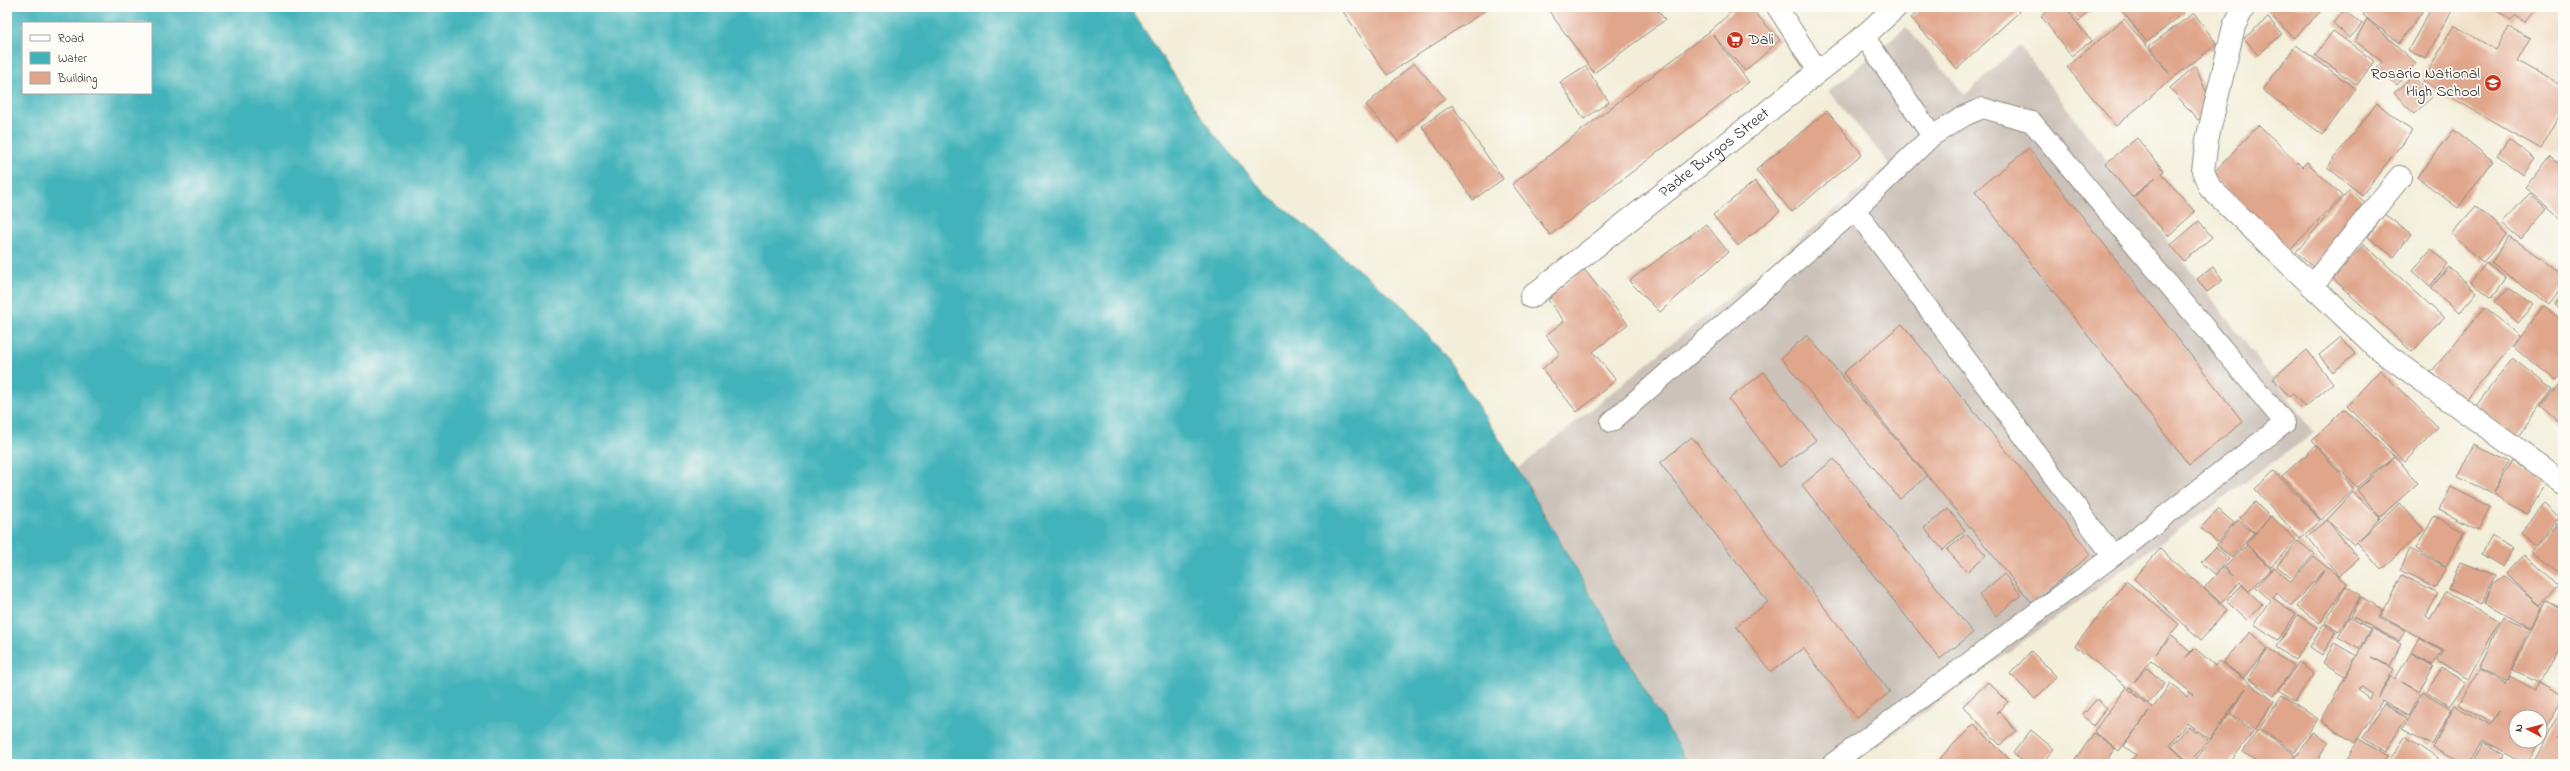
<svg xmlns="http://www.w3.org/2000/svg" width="2570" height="771" viewBox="0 0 2570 771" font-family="'Indie Flower',sans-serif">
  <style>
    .built { fill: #eed7bb }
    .industrial { fill: #ccc2b9 }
    .water { fill: #43b3ba; stroke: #376f72; fill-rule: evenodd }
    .building { fill: #e0a68c; fill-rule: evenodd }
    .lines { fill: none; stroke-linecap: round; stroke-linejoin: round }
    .lane-casing { stroke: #8f8c82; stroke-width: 22 }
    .street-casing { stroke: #8f8c82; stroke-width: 24 }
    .lane { stroke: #fff; stroke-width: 20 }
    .street { stroke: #fff; stroke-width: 22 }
    .labels { text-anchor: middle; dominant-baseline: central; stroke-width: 3.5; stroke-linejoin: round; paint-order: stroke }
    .poi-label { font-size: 16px; fill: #2b2b2b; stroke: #fdfcf7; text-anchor: start }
    .street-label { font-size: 16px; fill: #2b2b2b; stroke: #fdfcf7 }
  </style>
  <rect width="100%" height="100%" fill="#fdfcf7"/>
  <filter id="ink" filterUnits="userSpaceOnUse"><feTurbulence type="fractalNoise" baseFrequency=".025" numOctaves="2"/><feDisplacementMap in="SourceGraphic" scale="8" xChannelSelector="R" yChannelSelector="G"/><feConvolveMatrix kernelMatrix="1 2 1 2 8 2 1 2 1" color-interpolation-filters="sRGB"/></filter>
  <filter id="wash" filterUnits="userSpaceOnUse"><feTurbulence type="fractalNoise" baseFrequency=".012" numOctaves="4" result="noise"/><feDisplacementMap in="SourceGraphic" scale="16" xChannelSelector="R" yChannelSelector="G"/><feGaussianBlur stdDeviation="0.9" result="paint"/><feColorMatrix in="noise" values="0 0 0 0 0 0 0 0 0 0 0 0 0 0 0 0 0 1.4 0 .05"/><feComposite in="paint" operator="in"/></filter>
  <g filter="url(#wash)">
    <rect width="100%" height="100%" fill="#f3eed9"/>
    <!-- built -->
    <path class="built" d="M 2457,7 L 2563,7 L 2563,150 L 2538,152 L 2427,89 L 2419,78 Z"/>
    <!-- industrial -->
    <path class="industrial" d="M 1906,27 L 1965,95 L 2019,45 L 2314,433 L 1852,764 L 1688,764 L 1518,469 L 1890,165 L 1829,91 Z"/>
    <!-- water -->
    <path class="water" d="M 7,7 L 1129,7 L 1214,135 L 1266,194 L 1405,308 L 1447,358 L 1518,469 L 1688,764 L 7,764 ZM 23,23 L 151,23 L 151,93 L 23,93 Z"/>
    <g id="blocks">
      <!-- building -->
      <path class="building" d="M 1340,7 L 1491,7 L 1387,75 Z
        M 1546,7 L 1656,7 L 1665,20 L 1594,73 Z
        M 1737,7 L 1750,7 L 1780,40 L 1745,71 L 1713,35 L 1749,82 L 1550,235 L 1512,184 L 1710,31 Z
        M 1923,7 L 2014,7 L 2019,12 L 1957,69 L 1911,18 Z
        M 2052,7 L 2065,7 L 2091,41 L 2071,56 L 2041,16 Z
        M 2066,7 L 2094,7 L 2079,21 Z
        M 2119,7 L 2180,7 L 2184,13 L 2147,42 Z
        M 2270,7 L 2325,7 L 2294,38 L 2267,11 Z
        M 2369,7 L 2426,7 L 2399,43 L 2363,15 Z
        M 2432,7 L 2454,7 L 2425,59 L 2408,50 Z
        M 2492,7 L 2536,7 L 2524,22 L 2516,16 L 2511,21 Z
        M 2345,10 L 2362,24 L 2350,38 L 2333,23 Z
        M 2194,13 L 2217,44 L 2173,78 L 2116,126 L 2067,67 L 2124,19 L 2169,73 L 2149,46 Z
        M 2268,18 L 2282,34 L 2258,55 L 2244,38 Z
        M 2367,19 L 2416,63 L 2397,85 L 2377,68 L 2383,62 L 2355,41 Z
        M 2454,25 L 2496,50 L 2509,27 L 2530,38 L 2517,61 L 2563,87 L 2563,109 L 2541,149 L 2423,81 Z
        M 2333,31 L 2374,61 L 2357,85 L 2315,55 Z
        M 2296,45 L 2356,89 L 2323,135 L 2263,90 Z
        M 1414,63 L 1445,98 L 1398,141 L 1366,105 Z
        M 1585,66 L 1609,102 L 1584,119 L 1560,82 Z
        M 2195,66 L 2213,107 L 2198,120 L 2170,88 Z
        M 2413,76 L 2432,97 L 2414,114 L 2394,93 Z
        M 2377,103 L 2412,131 L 2362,195 L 2327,167 Z
        M 1452,105 L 1503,179 L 1473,200 L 1422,126 Z
        M 1827,111 L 1862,154 L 1792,212 L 1756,170 Z
        M 2259,125 L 2302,167 L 2307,162 L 2342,196 L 2289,251 L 2211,175 Z
        M 2454,130 L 2493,161 L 2458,208 L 2417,177 Z
        M 2137,138 L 2164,171 L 2161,173 L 2195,212 L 2168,236 L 2134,197 L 2156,177 L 2132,197 L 2105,164 Z
        M 2509,139 L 2535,159 L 2523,175 L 2497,155 Z
        M 2029,148 L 2243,422 L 2189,465 L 1975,191 Z
        M 2551,157 L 2563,167 L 2563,220 L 2525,187 Z
        M 1755,181 L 1780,211 L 1738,246 L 1713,215 Z
        M 2350,189 L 2370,207 L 2316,270 L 2296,252 Z
        M 2529,193 L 2547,209 L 2521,239 L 2503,223 Z
        M 2476,206 L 2508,234 L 2483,262 L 2451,234 Z
        M 2384,214 L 2411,234 L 2394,257 L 2368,237 Z
        M 2199,221 L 2212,237 L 2184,261 L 2171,245 Z
        M 1706,224 L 1728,252 L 1660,312 L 1629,281 Z
        M 2510,236 L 2563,275 L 2563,284 L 2548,304 L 2491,263 Z
        M 2364,244 L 2444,318 L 2412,352 L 2333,279 Z
        M 2431,249 L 2448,264 L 2430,286 L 2413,271 Z
        M 2486,263 L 2506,278 L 2492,298 L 2471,282 Z
        M 2213,267 L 2223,280 L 2207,292 L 2197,279 Z
        M 2449,267 L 2477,292 L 2459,313 L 2431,288 Z
        M 1583,268 L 1628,324 L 1593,352 L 1616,380 L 1577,412 L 1542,369 L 1560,354 L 1546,335 L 1564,321 L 1548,300 Z
        M 2509,287 L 2534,305 L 2518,323 L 2495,302 Z
        M 2563,292 L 2563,311 L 2554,304 Z
        M 2543,306 L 2563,321 L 2563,369 L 2555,380 L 2513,346 Z
        M 2485,307 L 2519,336 L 2465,401 L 2431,372 Z
        M 1902,324 L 2091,554 L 2032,603 L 1843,373 Z
        M 1807,335 L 1927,476 L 1900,499 L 1781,358 Z
        M 2341,337 L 2355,354 L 2333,372 L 2319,355 Z
        M 2307,350 L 2333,383 L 2305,407 L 2293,394 L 2289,397 L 2273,378 Z
        M 2512,358 L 2552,389 L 2517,438 L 2476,406 Z
        M 2380,370 L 2438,427 L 2405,462 L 2347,406 Z
        M 1764,372 L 1816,440 L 1780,467 L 1729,399 Z
        M 2563,377 L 2563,426 L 2541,407 Z
        M 2344,409 L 2394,456 L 2357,487 L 2312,441 Z
        M 1692,437 L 1890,692 L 1857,718 L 1803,648 L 1771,672 L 1736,626 L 1768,602 L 1660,463 Z
        M 2474,444 L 2509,462 L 2494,492 L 2513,461 L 2546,482 L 2527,514 L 2494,494 L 2458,477 Z
        M 2316,446 L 2354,489 L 2321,520 L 2282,476 Z
        M 2395,456 L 2418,483 L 2380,517 L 2357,490 Z
        M 1834,459 L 1973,633 L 1940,659 L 1802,485 Z
        M 2274,471 L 2320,520 L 2300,539 L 2255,489 Z
        M 2451,487 L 2490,507 L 2478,530 L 2439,510 Z
        M 2353,492 L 2380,518 L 2358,541 L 2400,503 L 2424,530 L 2381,570 L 2357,542 L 2354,545 L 2327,520 L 2359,559 L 2339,576 L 2307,536 L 2327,520 Z
        M 2255,502 L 2270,517 L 2255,533 L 2240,518 Z
        M 2544,504 L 2559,518 L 2536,545 L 2520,532 Z
        M 1948,509 L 1965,530 L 1943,550 L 1924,528 Z
        M 2218,509 L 2234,523 L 2217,542 L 2201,528 Z
        M 2271,516 L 2296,540 L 2271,567 L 2246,544 Z
        M 2434,516 L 2464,532 L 2446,566 L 2416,549 Z
        M 2238,520 L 2254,533 L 2232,558 L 2217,545 Z
        M 2558,523 L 2563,528 L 2563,567 L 2558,573 L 2532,551 Z
        M 1966,534 L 1986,555 L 1967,572 L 1947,550 Z
        M 2491,536 L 2513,548 L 2503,567 L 2481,554 Z
        M 2298,541 L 2314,554 L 2292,579 L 2277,566 Z
        M 2247,545 L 2271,569 L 2249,591 L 2240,582 L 2221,603 L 2204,588 L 2223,567 L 2233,576 L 2225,567 Z
        M 2216,547 L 2229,559 L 2215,574 L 2201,562 Z
        M 2160,549 L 2227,610 L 2201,640 L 2134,579 Z
        M 2410,549 L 2446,567 L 2435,588 L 2400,570 Z
        M 2525,554 L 2558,586 L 2540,605 L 2506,574 Z
        M 2314,557 L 2347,583 L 2320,623 L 2297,607 L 2325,570 L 2291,606 L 2277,593 L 2273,598 L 2296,614 L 2278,640 L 2254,624 L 2270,600 L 2256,587 L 2274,567 L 2291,582 Z
        M 2460,562 L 2495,575 L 2482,604 L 2449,589 Z
        M 2004,574 L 2021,595 L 1996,616 L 1979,595 Z
        M 2402,575 L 2438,594 L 2426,616 L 2430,619 L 2446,592 L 2499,622 L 2468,679 L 2438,661 L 2444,651 L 2381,616 Z
        M 2504,576 L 2542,607 L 2532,629 L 2485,603 L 2493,583 Z
        M 2126,581 L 2179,624 L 2156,654 L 2172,636 L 2190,652 L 2185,658 L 2195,648 L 2215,666 L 2219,661 L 2274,701 L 2255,730 L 2230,713 L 2246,688 L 2210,739 L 2187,723 L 2170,746 L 2190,764 L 2129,764 L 2136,755 L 2124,746 L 2149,712 L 2119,751 L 2094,731 L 2127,687 L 2075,646 ZM 2151,660 L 2169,675 L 2194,695 L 2189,692 L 2187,697 L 2170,684 L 2153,708 L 2128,689 L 2130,687 L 2148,703 L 2165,684 L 2147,668 L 2134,682 Z
        M 2242,585 L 2262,604 L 2247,620 L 2226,601 Z
        M 2346,586 L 2361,595 L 2339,631 L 2325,623 Z
        M 2361,597 L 2383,609 L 2379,617 L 2405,630 L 2399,641 L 2351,616 Z
        M 2546,601 L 2563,608 L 2563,639 L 2540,682 L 2563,695 L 2563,698 L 2540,738 L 2540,717 L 2516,717 L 2516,741 L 2538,741 L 2526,764 L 2482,741 L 2469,764 L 2463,764 L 2433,748 L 2455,705 L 2491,725 L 2499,711 L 2492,722 L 2459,704 L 2479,669 L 2506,683 L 2506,685 L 2510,676 L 2535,690 L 2540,682 L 2513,670 Z
        M 2298,615 L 2317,628 L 2295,660 L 2276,647 Z
        M 2349,617 L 2370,629 L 2359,649 L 2338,637 Z
        M 2503,617 L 2530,629 L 2507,681 L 2479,668 Z
        M 2324,624 L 2336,632 L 2322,655 L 2310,647 Z
        M 2372,628 L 2401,644 L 2390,666 L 2371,657 L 2394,669 L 2378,698 L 2391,676 L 2395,679 L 2411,653 L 2434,666 L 2419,692 L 2401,682 L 2420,694 L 2408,716 L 2382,701 L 2355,743 L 2321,721 ZM 2362,687 L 2372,694 L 2369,699 L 2357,690 Z
        M 2250,632 L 2268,649 L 2243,678 L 2223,662 Z
        M 2419,638 L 2442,651 L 2434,665 L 2411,652 Z
        M 2334,643 L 2357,656 L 2345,676 L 2323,663 Z
        M 2268,649 L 2294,666 L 2274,696 L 2248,678 Z
        M 2031,651 L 2057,677 L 2035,699 L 2010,674 Z
        M 2299,662 L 2314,674 L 2295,701 L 2279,690 Z
        M 2442,668 L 2466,683 L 2450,706 L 2427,691 Z
        M 1988,682 L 2008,702 L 1996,713 L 1999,711 L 2016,731 L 2000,745 L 1963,706 Z
        M 2423,692 L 2452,709 L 2432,745 L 2402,729 Z
        M 2282,695 L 2318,719 L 2295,752 L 2260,728 Z
        M 2097,699 L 2107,708 L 2093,726 L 2083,715 Z
        M 2384,704 L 2406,718 L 2385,752 L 2363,738 Z
        M 2563,706 L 2563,741 L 2557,739 L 2563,742 L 2563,764 L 2532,764 Z
        M 2229,714 L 2253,732 L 2229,764 L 2193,764 Z
        M 1974,724 L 2014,764 L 1934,764 Z
        M 2188,726 L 2208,740 L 2190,763 L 2172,747 Z
        M 2258,729 L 2296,755 L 2289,764 L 2261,764 L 2243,752 Z
        M 2031,730 L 2054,749 L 2041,764 L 2027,764 L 2013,753 Z
        M 2313,732 L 2329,742 L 2315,764 L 2292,764 Z
        M 2094,733 L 2115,748 L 2104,764 L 2081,764 L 2075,760 Z
        M 2405,737 L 2437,758 L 2445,764 L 2387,764 Z
        M 2359,739 L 2387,756 L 2382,764 L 2344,764 Z
        M 2483,743 L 2504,756 L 2499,764 L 2472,764 Z"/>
    </g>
  </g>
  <g filter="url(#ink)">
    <use href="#blocks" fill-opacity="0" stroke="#8f8c82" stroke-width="1"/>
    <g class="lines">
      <!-- lane casing -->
      <g class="lane-casing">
        <path id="lane" d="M 1777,7 L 1818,71
          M 1864,36 L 1932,136
          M 1855,210 L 2113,556
          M 1611,422 L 1855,210 L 1932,136 L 1966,115 L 1983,108 L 2032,122 L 2285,423 L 2113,556 L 1832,764"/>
      </g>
      <!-- street casing -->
      <g class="street-casing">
        <g id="street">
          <path d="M 2244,7 L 2234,26 L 2207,140 L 2203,171 L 2210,188 L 2376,347 L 2546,470 L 2563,485"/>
          <path d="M 2312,286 L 2400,177"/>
          <path id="s1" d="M 1531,297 L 1864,36 L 1896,7"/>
        </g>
      </g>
      <!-- lane -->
      <use href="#lane" class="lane"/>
      <!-- street -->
      <use href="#street" class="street"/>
    </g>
  </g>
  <!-- icons -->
  <defs>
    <g id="supermarket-disc" transform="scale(0.9)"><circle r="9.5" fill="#c8321e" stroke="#fdfcf7"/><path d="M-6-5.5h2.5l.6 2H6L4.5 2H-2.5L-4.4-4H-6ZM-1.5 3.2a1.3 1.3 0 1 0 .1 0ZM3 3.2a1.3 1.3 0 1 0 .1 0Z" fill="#fff"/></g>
    <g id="school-disc" transform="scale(0.9)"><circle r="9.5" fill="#c8321e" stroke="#fdfcf7"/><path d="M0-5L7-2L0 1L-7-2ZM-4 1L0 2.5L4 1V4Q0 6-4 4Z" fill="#fff"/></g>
  </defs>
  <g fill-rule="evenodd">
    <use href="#supermarket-disc" x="1735" y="40"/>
    <use href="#school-disc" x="2493" y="83"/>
  </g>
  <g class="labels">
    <!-- poi labels -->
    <g class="poi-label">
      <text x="1748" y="40">Dali</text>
      <text x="2480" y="74" text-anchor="end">Rosario National<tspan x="2480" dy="18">High School</tspan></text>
    </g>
    <!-- street labels -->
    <g class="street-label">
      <text stroke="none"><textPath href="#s1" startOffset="233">Padre Burgos Street</textPath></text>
    </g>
  </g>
  <!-- margin -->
  <rect width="2570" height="771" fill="none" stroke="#fdfcf7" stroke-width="24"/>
  <!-- legend -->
  <rect x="22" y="22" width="130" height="72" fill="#fdfcf7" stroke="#a9a8a5"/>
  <rect x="30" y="35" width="20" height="6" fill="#ffffff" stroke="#a9a8a5"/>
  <text x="58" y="42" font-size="12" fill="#2b2b2b">Road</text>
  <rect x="30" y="52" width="20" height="12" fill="#43b3ba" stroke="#a9a8a5"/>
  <text x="58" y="62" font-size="12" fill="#2b2b2b">Water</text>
  <rect x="30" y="72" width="20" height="12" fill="#e0a68c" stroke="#a9a8a5"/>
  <text x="58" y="82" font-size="12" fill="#2b2b2b">Building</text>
  <!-- north arrow -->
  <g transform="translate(2528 729) rotate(277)"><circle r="19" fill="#fdfcf7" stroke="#a9a8a5"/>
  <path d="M0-3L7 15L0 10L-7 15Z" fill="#c8321e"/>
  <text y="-6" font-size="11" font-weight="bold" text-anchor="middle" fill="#2b2b2b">N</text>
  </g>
</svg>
